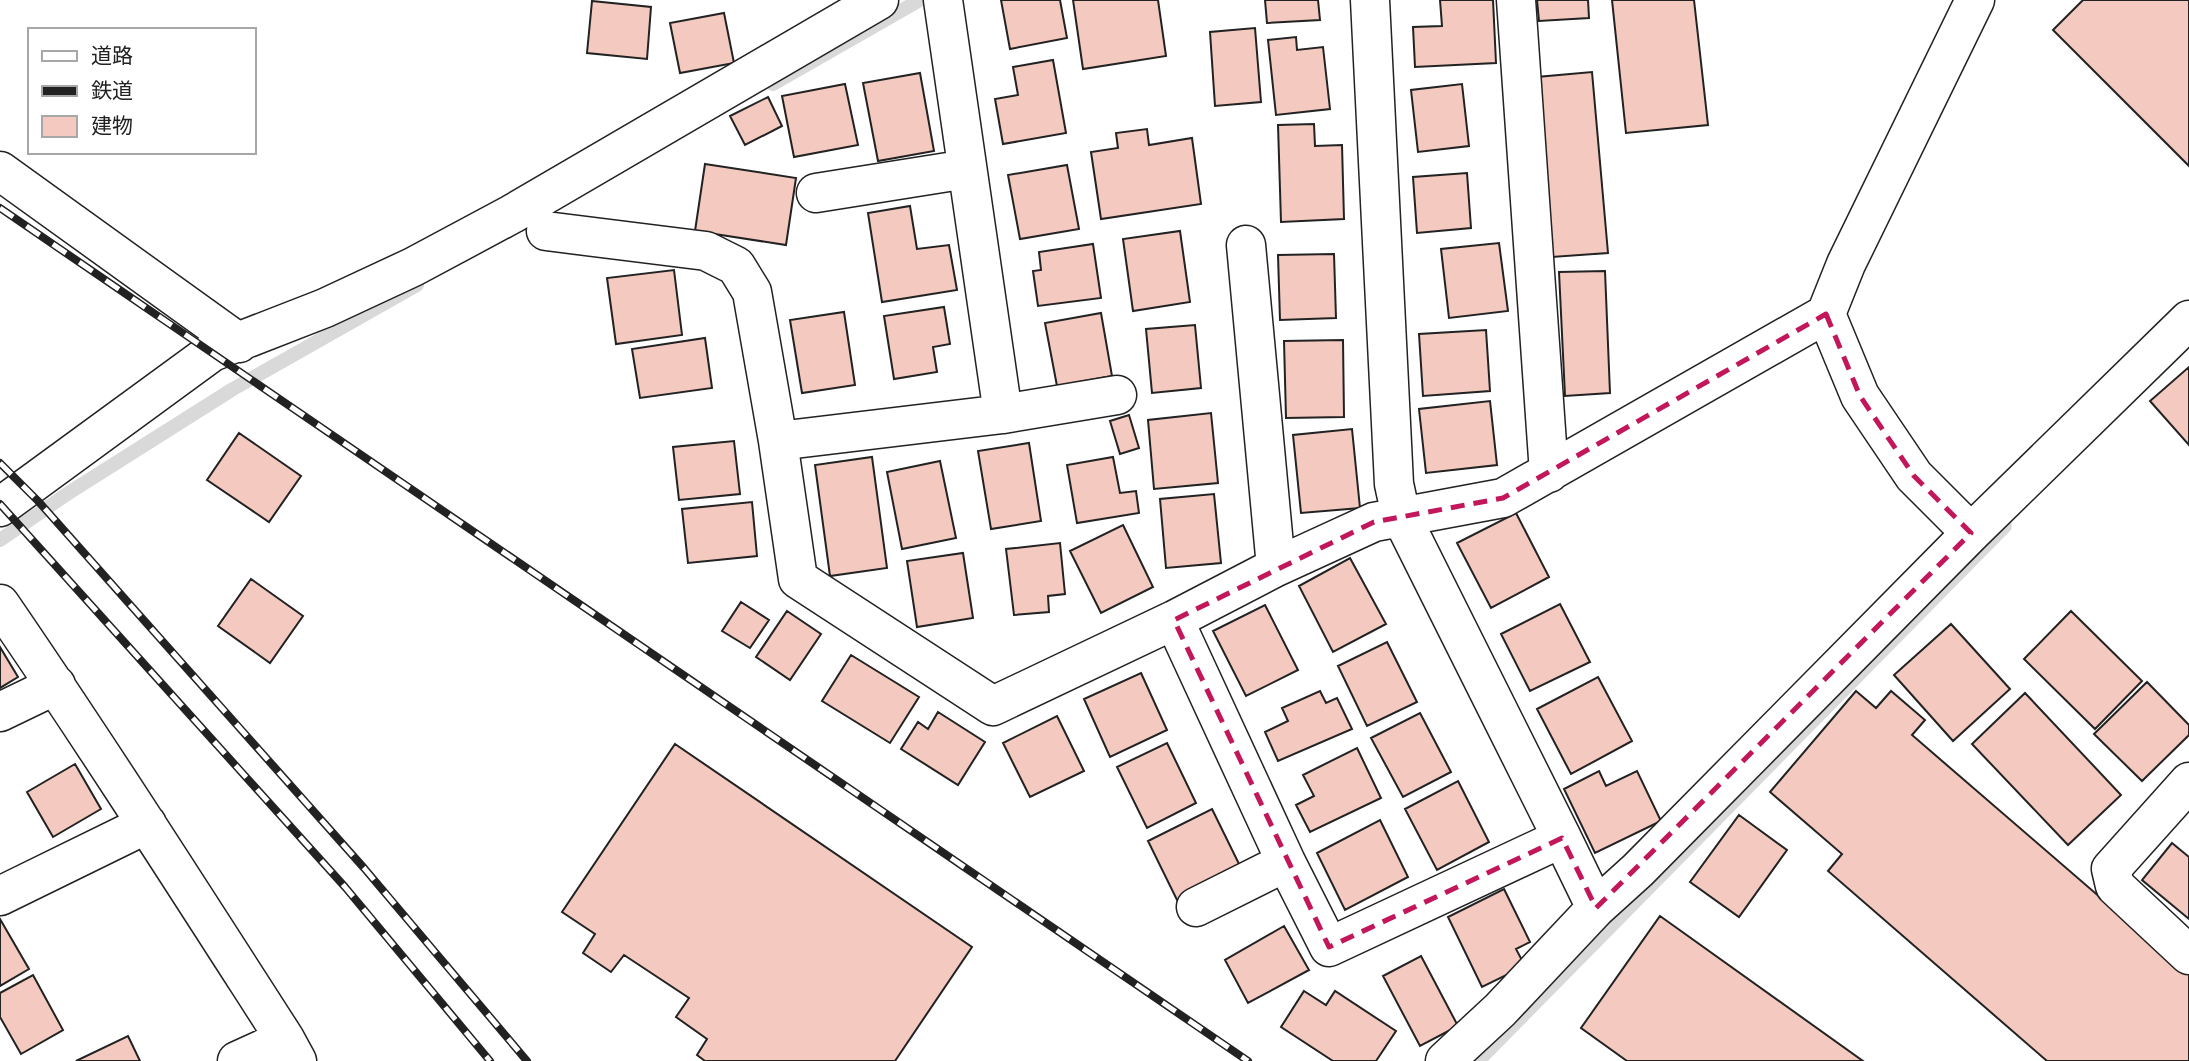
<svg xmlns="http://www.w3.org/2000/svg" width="2189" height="1061" viewBox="0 0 2189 1061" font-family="Figtree,'Noto Sans JP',sans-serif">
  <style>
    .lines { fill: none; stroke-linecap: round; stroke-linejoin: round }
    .stream { stroke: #d9d9d9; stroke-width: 14 }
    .building { fill: #f3c9c0; stroke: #222; stroke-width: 2 }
    .minor-casing { stroke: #222; stroke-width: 41 }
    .minor { stroke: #fff; stroke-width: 38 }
    .rail-casing { stroke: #222; stroke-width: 8 }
    .rail { stroke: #fff; stroke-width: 5; stroke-dasharray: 16; stroke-linecap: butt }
    .marked { fill: none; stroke: #c2185b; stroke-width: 5; stroke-dasharray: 14 9; stroke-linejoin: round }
  </style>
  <rect width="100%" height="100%" fill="#fff"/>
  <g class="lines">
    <!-- stream -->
    <path class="stream" d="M 773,84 L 920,0
      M 0,540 L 70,492 L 233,389 L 417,285
      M 1478,1061 L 2005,526"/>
  </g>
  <!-- building -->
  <path class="building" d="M 1001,0 L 1060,0 L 1067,38 L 1010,49 Z
    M 1073,0 L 1158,0 L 1166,56 L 1083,69 Z
    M 1265,0 L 1318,0 L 1320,20 L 1267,23 Z
    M 1440,0 L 1493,0 L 1496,63 L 1415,67 L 1413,27 L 1442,26 Z
    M 1537,0 L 1588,0 L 1589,18 L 1539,21 Z
    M 1612,0 L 1694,0 L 1708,125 L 1626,133 Z
    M 2083,0 L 2189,0 L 2189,166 L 2053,30 Z
    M 592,1 L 651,7 L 647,59 L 587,53 Z
    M 724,13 L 734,63 L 680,73 L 670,23 Z
    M 1255,28 L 1261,102 L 1215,106 L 1210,32 Z
    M 1296,37 L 1297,50 L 1323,47 L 1330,109 L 1276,115 L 1268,40 Z
    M 1053,60 L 1066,133 L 1003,144 L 995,99 L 1018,95 L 1013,67 Z
    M 1592,72 L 1608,253 L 1552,257 L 1537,77 Z
    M 920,73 L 934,151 L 878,161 L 863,83 Z
    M 845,84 L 858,145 L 794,157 L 782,96 Z
    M 1462,84 L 1469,146 L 1418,152 L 1411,90 Z
    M 768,97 L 782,126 L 745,145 L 730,116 Z
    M 1314,124 L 1315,146 L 1342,145 L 1344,219 L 1281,222 L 1278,125 Z
    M 1147,129 L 1149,145 L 1192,138 L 1201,204 L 1101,219 L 1091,152 L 1118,148 L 1116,133 Z
    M 705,164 L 796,178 L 786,245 L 695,231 Z
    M 1067,165 L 1079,229 L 1020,239 L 1008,175 Z
    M 1467,173 L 1471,228 L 1417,233 L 1413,177 Z
    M 910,206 L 917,249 L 949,245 L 957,290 L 882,302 L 868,213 Z
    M 1180,231 L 1190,302 L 1133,311 L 1123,239 Z
    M 1499,243 L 1508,311 L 1449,318 L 1441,249 Z
    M 1093,244 L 1101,298 L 1038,306 L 1033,271 L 1041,270 L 1039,252 Z
    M 1334,254 L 1336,318 L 1280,320 L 1278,255 Z
    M 674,270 L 682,335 L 616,344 L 607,278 Z
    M 1605,271 L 1610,393 L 1565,396 L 1559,272 Z
    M 944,307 L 950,344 L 933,347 L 937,372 L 894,379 L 884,316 Z
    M 844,312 L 855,385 L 802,393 L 790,320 Z
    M 1101,313 L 1112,376 L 1057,386 L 1045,323 Z
    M 1195,325 L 1201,388 L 1152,393 L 1146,329 Z
    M 1486,330 L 1490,391 L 1423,396 L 1419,334 Z
    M 705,338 L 712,388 L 640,398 L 632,349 Z
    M 1343,340 L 1344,417 L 1286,418 L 1284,341 Z
    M 2189,367 L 2189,445 L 2150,401 Z
    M 1490,401 L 1497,465 L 1426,473 L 1419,409 Z
    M 1211,413 L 1218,483 L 1154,489 L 1148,420 Z
    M 1129,415 L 1139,448 L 1120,454 L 1110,421 Z
    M 1352,429 L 1360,508 L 1301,513 L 1293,435 Z
    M 239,433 L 301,476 L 269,522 L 207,480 Z
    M 734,441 L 740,494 L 679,500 L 673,447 Z
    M 1029,443 L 1041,521 L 991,529 L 978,451 Z
    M 872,457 L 887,568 L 830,576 L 815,465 Z
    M 1113,457 L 1120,493 L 1136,491 L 1139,513 L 1077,523 L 1067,465 Z
    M 940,461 L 956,538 L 902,549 L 887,472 Z
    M 1214,494 L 1221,563 L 1166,568 L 1160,499 Z
    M 752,502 L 757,556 L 688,563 L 682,509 Z
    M 1516,513 L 1549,577 L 1491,608 L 1457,543 Z
    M 1123,525 L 1153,587 L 1101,613 L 1070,551 Z
    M 1060,543 L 1065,594 L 1048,596 L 1049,612 L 1014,615 L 1006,549 Z
    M 963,553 L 973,618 L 917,627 L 907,561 Z
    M 1350,558 L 1386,624 L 1333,652 L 1299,586 Z
    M 251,579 L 303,616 L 270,663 L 218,626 Z
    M 741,602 L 769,620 L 750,648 L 722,631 Z
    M 1560,604 L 1590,662 L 1530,691 L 1501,634 Z
    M 1265,605 L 1298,670 L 1246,696 L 1213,631 Z
    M 787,611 L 821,634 L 790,680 L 756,657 Z
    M 2071,611 L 2142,681 L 2095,729 L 2024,659 Z
    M 1951,624 L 2010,689 L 1953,741 L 1894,675 Z
    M 1387,642 L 1417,702 L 1367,726 L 1338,666 Z
    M 0,647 L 18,677 L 0,688 Z
    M 851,655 L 919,697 L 890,743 L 822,701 Z
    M 1141,673 L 1167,730 L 1110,757 L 1084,699 Z
    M 1598,677 L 1632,741 L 1571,774 L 1537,709 Z
    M 2147,682 L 2189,725 L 2189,735 L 2142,781 L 2094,734 Z
    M 1320,691 L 1326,703 L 1337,698 L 1352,729 L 1278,761 L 1265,732 L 1288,721 L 1282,708 Z
    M 1856,691 L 1876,708 L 1891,691 L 1925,720 L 1912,735 L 2189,974 L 2189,1061 L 2047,1061 L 1828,871 L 1842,854 L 1770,792 Z
    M 2025,693 L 2121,795 L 2068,845 L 1972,744 Z
    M 938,712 L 985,742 L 958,785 L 901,749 L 918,722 L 928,729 Z
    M 1420,713 L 1451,772 L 1403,797 L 1371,738 Z
    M 1057,716 L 1084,771 L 1030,797 L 1003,743 Z
    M 1167,743 L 1196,803 L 1147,828 L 1117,767 Z
    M 675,744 L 972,947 L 895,1061 L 705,1061 L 697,1055 L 707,1039 L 676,1017 L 689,998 L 624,955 L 611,972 L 583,953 L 595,934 L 562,912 Z
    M 1357,748 L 1381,798 L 1310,832 L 1296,805 L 1314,796 L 1303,775 Z
    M 75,764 L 101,809 L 53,837 L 27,792 Z
    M 1599,771 L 1606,786 L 1637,771 L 1661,821 L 1595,853 L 1564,789 Z
    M 1458,781 L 1489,842 L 1437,870 L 1405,809 Z
    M 1212,809 L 1242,870 L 1178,902 L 1148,841 Z
    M 1739,815 L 1787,850 L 1739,917 L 1690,882 Z
    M 1380,820 L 1408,877 L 1345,910 L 1317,853 Z
    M 2172,843 L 2189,857 L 2189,919 L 2142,880 Z
    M 1504,889 L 1530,942 L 1516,949 L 1525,966 L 1482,987 L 1448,917 Z
    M 1660,916 L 1863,1061 L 1627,1061 L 1581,1028 Z
    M 0,919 L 29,969 L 0,986 Z
    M 1284,926 L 1309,970 L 1248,1003 L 1225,960 Z
    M 1421,956 L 1458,1026 L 1420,1046 L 1383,976 Z
    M 33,975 L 63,1030 L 21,1054 L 0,1017 L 0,993 Z
    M 1304,991 L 1326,1005 L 1335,991 L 1396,1031 L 1376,1061 L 1333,1061 L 1281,1027 Z
    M 128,1036 L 140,1061 L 76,1061 Z"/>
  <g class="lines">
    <!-- minor casing -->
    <g class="minor-casing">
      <path id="minor" d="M 1516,0 L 1549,473
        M 0,171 L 239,343
        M 816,193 L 967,169
        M 546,231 L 706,251 L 736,266 L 752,292 L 778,441 L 798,579 L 993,706 L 1174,620 L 1276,567 L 1374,522 L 1503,498 L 1826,314
        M 1246,245 L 1276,567
        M 1003,414 L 1117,395
        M 778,441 L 1003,414 L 943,0
        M 0,507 L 212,352 L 325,308 L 413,267 L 512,214 L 879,0
        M 1971,533 L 1914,476 L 1860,396 L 1826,314 L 1846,264 L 1975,0
        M 0,604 C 98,747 191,893 285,1039 L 297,1061
        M 1174,620 L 1286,862 L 1329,947 L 1562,838 L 1401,516 L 1394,484 L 1370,0
        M 0,712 L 56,685
        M 2189,782 L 2111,869 L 2115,886 L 2189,955
        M 1562,838 L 1596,908
        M 0,896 L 147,824
        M 1196,907 L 1286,862
        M 237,1061 L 285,1039
        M 1445,1061 L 1500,1010 L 1596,908 L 1638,870 L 1971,533 L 2189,320"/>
    </g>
    <!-- minor -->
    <use href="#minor" class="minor"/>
    <!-- rail casing -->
    <g class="rail-casing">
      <path id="rail" d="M 0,208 L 1248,1061
        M 0,463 L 38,501 L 364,868 L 527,1061
        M 0,504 L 345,887 L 490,1061"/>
    </g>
    <!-- rail -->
    <use href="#rail" class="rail"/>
  </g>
  <!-- marked area -->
  <path class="marked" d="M 1826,314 L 1860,396 L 1914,476 L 1971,533 L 1596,908 L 1562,838 L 1329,947 L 1174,620 L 1374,522 L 1503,498 Z"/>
  <!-- legend -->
  <rect x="28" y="28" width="228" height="126" fill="#ffffff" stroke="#a7a7a7" stroke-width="2"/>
  <rect x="42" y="51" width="35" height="10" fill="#ffffff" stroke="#a7a7a7" stroke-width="2"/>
  <text x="91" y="63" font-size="21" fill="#222222">道路</text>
  <rect x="42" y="86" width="35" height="10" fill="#222222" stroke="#a7a7a7" stroke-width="2"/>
  <text x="91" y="98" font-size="21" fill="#222222">鉄道</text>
  <rect x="42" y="116" width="35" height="21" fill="#f3c9c0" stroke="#a7a7a7" stroke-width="2"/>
  <text x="91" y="133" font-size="21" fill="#222222">建物</text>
</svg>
